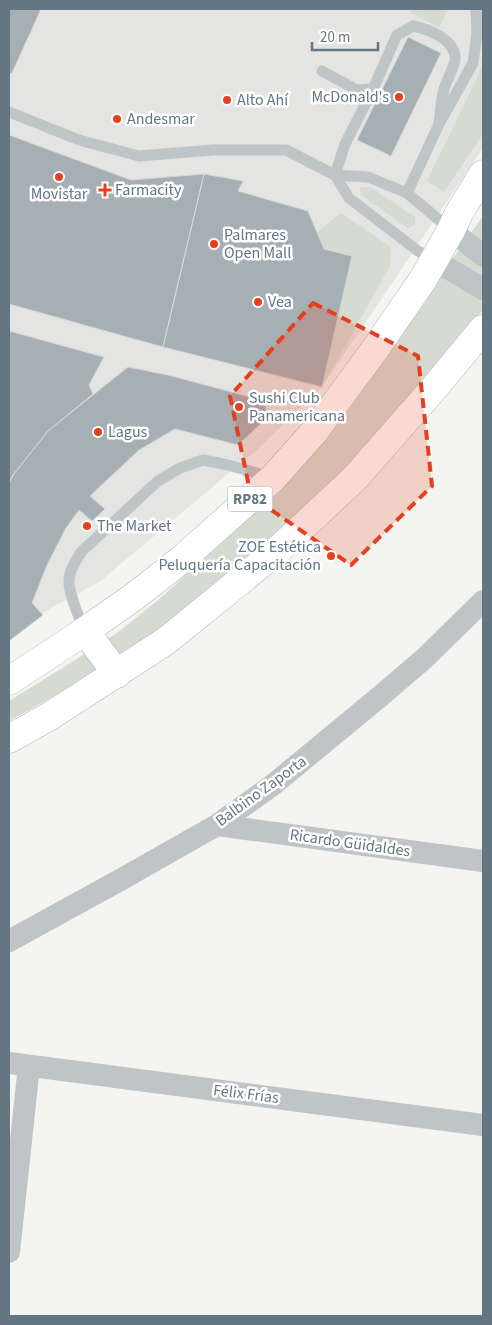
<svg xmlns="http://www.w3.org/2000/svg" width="492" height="1325" viewBox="0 0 492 1325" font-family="'Source Sans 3',sans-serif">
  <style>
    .built { fill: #e4e5e3 }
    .green { fill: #d5dbd1 }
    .building { fill: #a6afb3; stroke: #d5d5d3 }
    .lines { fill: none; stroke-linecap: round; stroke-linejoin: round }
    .primary-casing { stroke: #b2b7ba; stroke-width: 29 }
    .lane { stroke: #bfc4c6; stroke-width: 11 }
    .street { stroke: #bfc4c6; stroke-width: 22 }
    .primary { stroke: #fff; stroke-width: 28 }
    .marked { fill: #e44020; fill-opacity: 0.2; stroke: #e44020; stroke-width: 4; stroke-dasharray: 10 6; stroke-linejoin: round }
    .poi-dot { fill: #e44020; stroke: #fff; stroke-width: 2 }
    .labels { text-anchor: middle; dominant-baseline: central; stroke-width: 5; stroke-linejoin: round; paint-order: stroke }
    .shield { fill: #fff; stroke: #929fa7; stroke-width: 1 }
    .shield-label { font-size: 15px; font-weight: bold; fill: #637681 }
    .poi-label { font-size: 16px; fill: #637681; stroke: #fff; text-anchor: start }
    .street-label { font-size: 16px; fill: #637681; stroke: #fff }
  </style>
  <rect width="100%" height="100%" fill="#f4f4f0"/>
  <!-- built -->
  <path class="built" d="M 9,9 L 483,9 L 483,148 L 322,387 L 259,448 L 99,582 L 9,631 Z"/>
  <!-- green -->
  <path class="green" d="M 413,9 L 448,9 L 439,28 L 410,12 Z
    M 483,65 L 483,134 L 444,192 L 427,181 Z
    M 360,187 L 370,187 L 415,217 L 415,225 L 408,228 L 361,195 Z
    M 341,213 L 391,247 L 390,266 L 322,387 L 352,256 L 324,249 L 317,232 Z
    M 483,216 L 483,310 L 369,449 L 313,503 L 208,591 L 169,621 L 124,653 L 76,684 L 9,721 L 9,701 L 64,667 L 117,633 L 156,602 L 245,521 L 326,437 Z"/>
  <!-- building -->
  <path class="building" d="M 9,9 L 41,9 L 12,73 L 9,74 Z
    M 408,37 L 441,53 L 391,156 L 357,140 Z
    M 9,135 L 131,180 L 204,174 L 163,347 L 9,304 Z
    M 204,174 L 243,181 L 238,191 L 308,211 L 324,249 L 352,256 L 322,387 L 163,347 Z
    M 9,331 L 104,357 L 89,385 L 93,394 L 48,431 L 13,475 L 9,483 Z
    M 128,367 L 168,375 L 265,401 L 267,418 L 238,445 L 175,429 L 139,450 L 90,496 L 105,509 L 92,521 L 79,510 L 66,528 L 47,565 L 32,603 L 43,615 L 9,641 L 9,483 L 13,475 L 48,431 Z"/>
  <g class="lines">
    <!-- primary casing -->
    <g class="primary-casing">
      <path id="primary" d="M 85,631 L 117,674
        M 9,681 L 85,631 L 135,596 L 182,559 L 273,478 L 314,432 L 373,352 L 424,278 L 451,230 L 459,213 L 483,174
        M 9,739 L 50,716 L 166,641 L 278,550 L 355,478 L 435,387 L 483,329"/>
    </g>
    <!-- lane -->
    <path class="lane" d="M 322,71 L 357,90 L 373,89
      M 9,112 L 79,140 L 139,156 L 213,150 L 286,150 L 335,175 L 349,198 L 418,251 L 434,260
      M 439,124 C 440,114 441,103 443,93 C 445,82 453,71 455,60 C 457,40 428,29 413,26 L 397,35 L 373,89 L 345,144 L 335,175 L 368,177 L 407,193 L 451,230
      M 407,193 L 439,124 L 473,63 L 477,33 L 476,9
      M 84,631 C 80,618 68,593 69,580 C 69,570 77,559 82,551 L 158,481 L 180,468 L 203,460 L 228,465 L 271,477"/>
    <!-- street -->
    <path class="street" d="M 451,230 L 483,256
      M 434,260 L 483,289
      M 217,825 L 483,861
      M 9,941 L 122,879 L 217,825 L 274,784 L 377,699 L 426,657 L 483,601
      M 9,1063 L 483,1125
      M 9,1252 L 29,1066"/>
    <!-- primary -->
    <use href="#primary" class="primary"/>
  </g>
  <!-- marked area -->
  <path class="marked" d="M 313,303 L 418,356 L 432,486 L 351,565 L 251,496 L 230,396 Z"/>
  <!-- markers -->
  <g class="poi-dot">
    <circle cx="399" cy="97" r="5"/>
    <circle cx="227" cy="100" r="5"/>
    <circle cx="117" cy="119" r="5"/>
    <circle cx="59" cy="177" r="5"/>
    <path d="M102.5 182.5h5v5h5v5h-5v5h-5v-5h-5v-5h5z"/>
    <circle cx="214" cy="244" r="5"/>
    <circle cx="258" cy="302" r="5"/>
    <circle cx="239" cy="407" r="5"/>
    <circle cx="98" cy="432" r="5"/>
    <circle cx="87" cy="526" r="5"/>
    <circle cx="331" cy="556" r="5"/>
  </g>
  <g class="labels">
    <!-- shield labels -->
    <rect class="shield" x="227.5" y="486.5" width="45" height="25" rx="4"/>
    <g class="shield-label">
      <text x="250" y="499">RP82</text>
    </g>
    <!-- poi labels -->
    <g class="poi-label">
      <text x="389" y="97" text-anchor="end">McDonald's</text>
      <text x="237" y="100">Alto Ahí</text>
      <text x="127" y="119">Andesmar</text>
      <text x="115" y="190">Farmacity</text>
      <text x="59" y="194" text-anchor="middle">Movistar</text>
      <text x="224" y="235">Palmares<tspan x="224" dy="18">Open Mall</tspan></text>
      <text x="268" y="302">Vea</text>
      <text x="249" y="398">Sushi Club<tspan x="249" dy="18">Panamericana</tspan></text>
      <text x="108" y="432">Lagus</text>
      <text x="97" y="526">The Market</text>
      <text x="321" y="547" text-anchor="end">ZOE Estética<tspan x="321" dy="18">Peluquería Capacitación</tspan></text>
    </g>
    <!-- street labels -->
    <g class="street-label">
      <text transform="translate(261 791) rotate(-36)">Balbino Zaporta</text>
      <text transform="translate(350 843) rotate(8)">Ricardo Güidaldes</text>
      <text transform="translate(246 1094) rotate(7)">Félix Frías</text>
    </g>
  </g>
  <!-- border -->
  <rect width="492" height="1325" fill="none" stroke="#637681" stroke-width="20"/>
  <!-- scale -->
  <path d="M312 42v8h66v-8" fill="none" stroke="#637681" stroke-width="2.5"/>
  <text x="320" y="42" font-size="15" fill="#637681" stroke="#ffffff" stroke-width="4" paint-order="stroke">20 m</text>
</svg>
